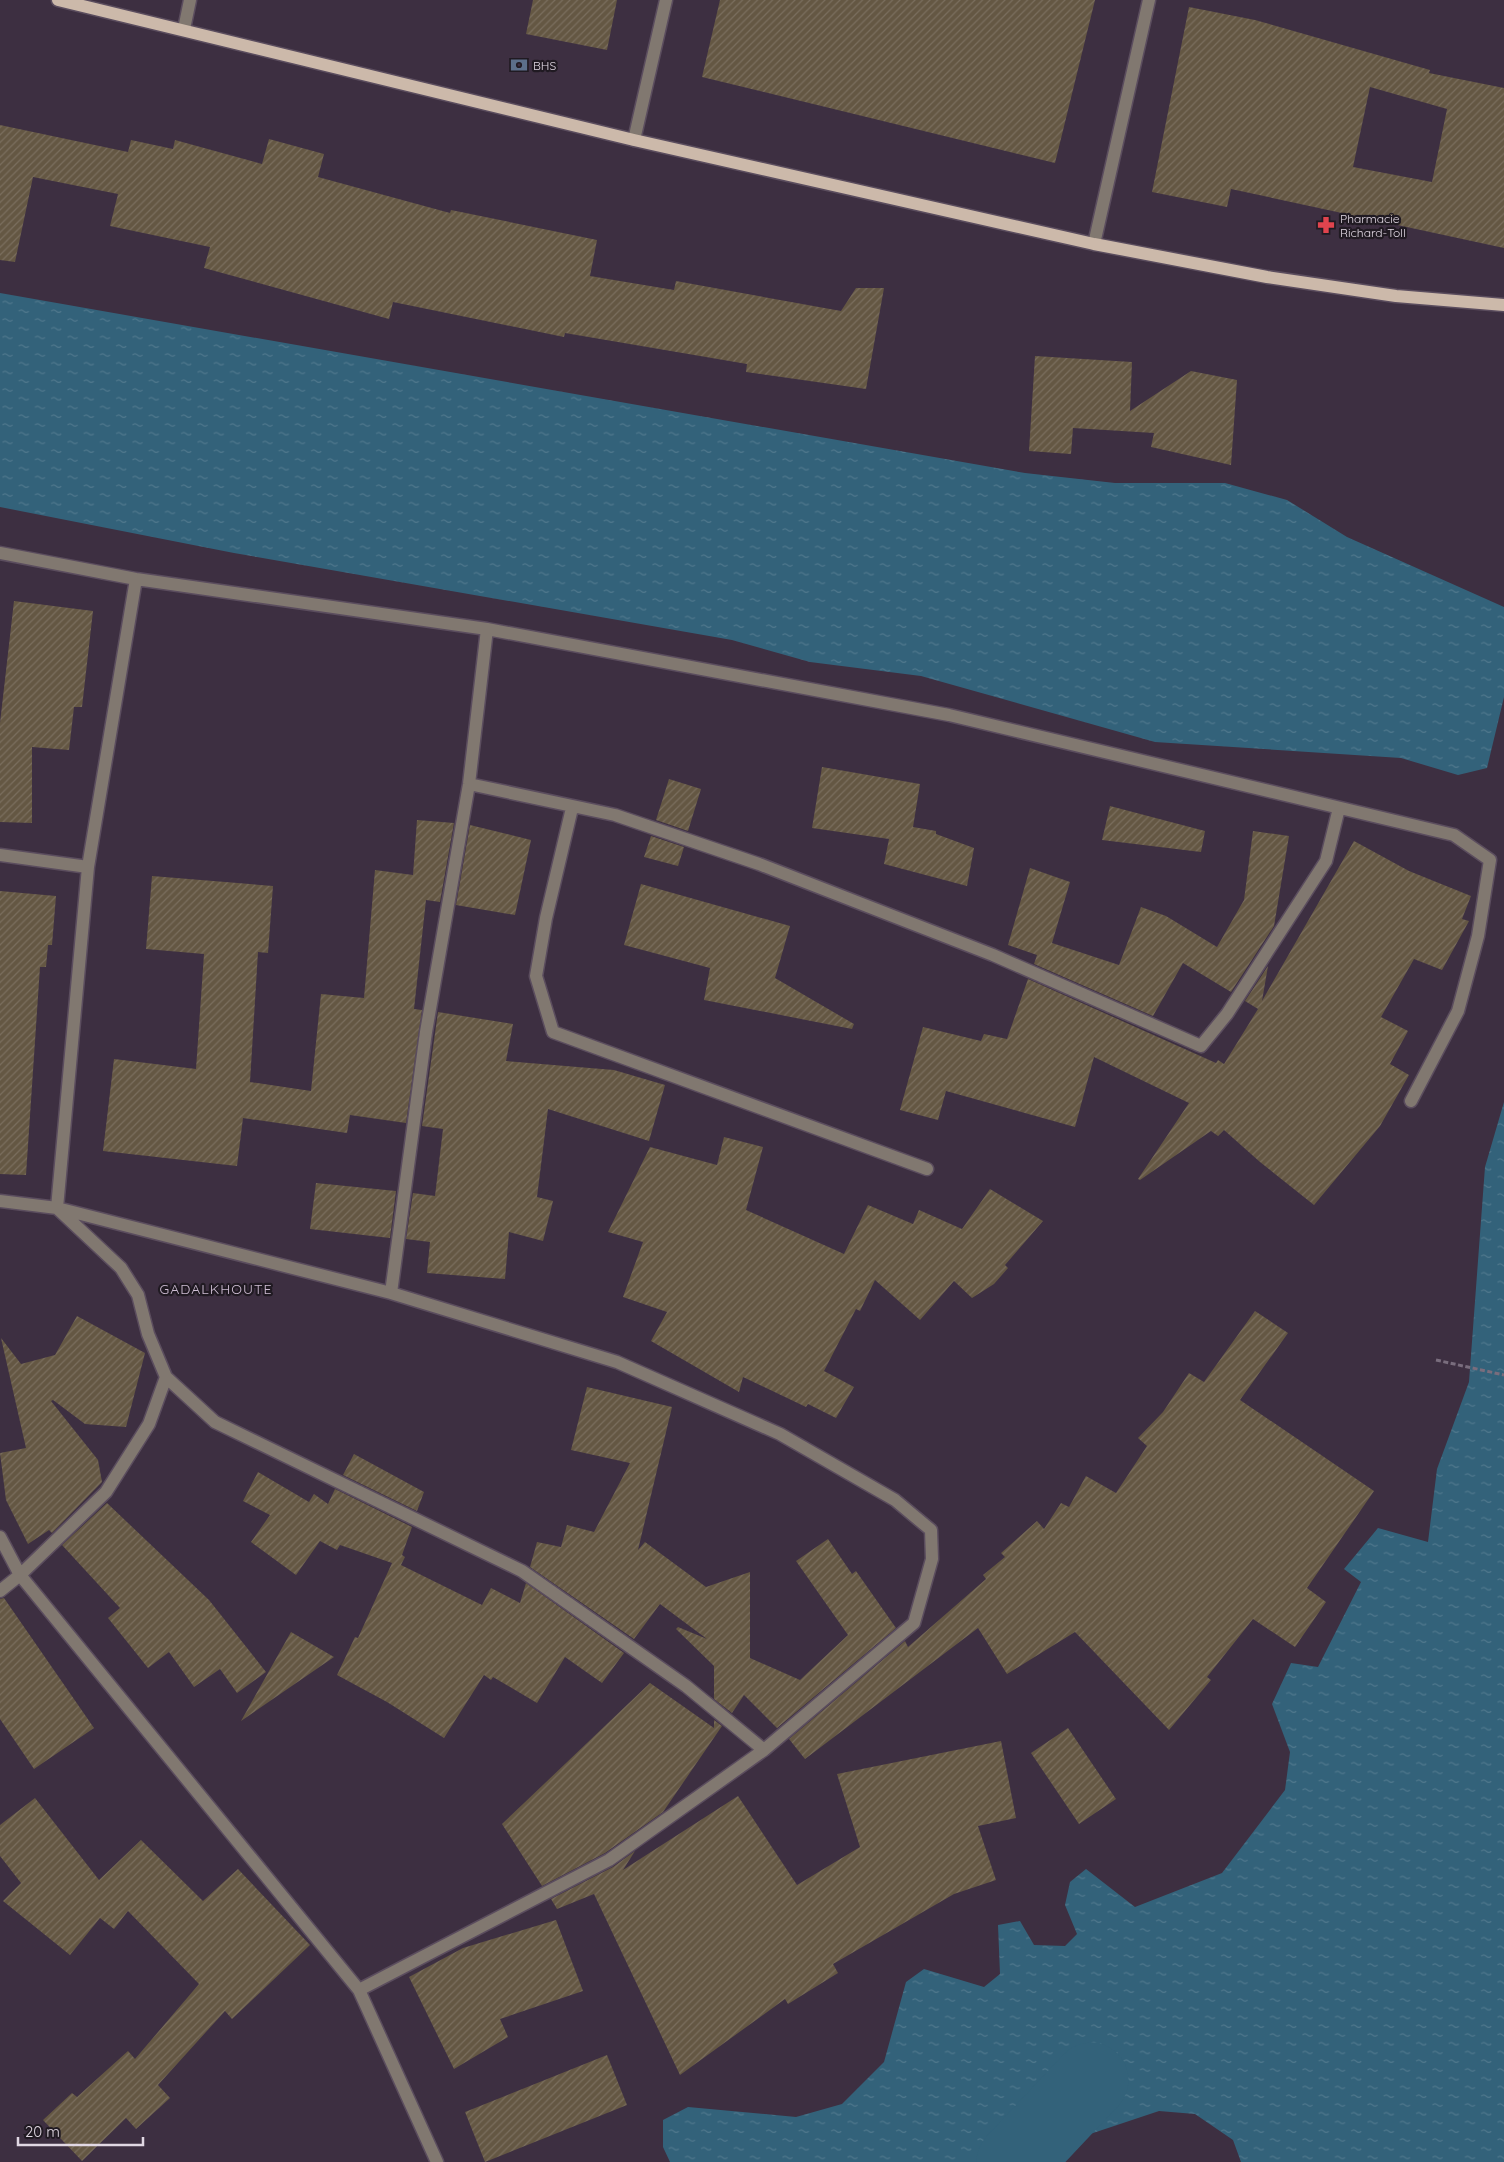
<svg xmlns="http://www.w3.org/2000/svg" width="1504" height="2162" viewBox="0 0 1504 2162" font-family="Quicksand,sans-serif">
  <style>
    .water { fill: url(#water-ripples) }
    .lines { fill: none; stroke-linecap: round; stroke-linejoin: round }
    .river { stroke: #33627a; stroke-width: 75 }
    .building { fill: url(#building-hatch); fill-rule: evenodd }
    .minor-casing { stroke: #5b4d5e; stroke-width: 15 }
    .major-casing { stroke: #5b4d5e; stroke-width: 15 }
    .path { stroke: #796d7d; stroke-width: 3; stroke-dasharray: 5 2.5; stroke-linecap: butt }
    .minor { stroke: #817870; stroke-width: 12 }
    .major { stroke: #ccb9aa; stroke-width: 12 }
    .labels { text-anchor: middle; dominant-baseline: central; stroke-width: 4.5; stroke-linejoin: round; paint-order: stroke }
    .poi-label { font-size: 12px; fill: #e1d8e3; stroke: #201a22; text-anchor: start }
    .neighbourhood-label { font-size: 14px; letter-spacing: 1px; fill: #cebdd3; stroke: #201a22 }
  </style>
  <defs>
    <pattern id="water-ripples" width="26" height="14" patternUnits="userSpaceOnUse" patternTransform="scale(1.25)"><rect width="26" height="14" fill="#33627a"/><path d="M2 4q2-2 4 0t4 0M15 11q2-2 4 0t4 0" fill="none" stroke="#50788d"/></pattern>
    <pattern id="building-hatch" width="6" height="6" patternUnits="userSpaceOnUse" patternTransform="scale(1.25)"><rect width="6" height="6" fill="#645743"/><path d="M-1 1l2-2M0 6l6-6M5 7l2-2" fill="none" stroke="#7a6e5e"/></pattern>
  </defs>
  <rect width="100%" height="100%" fill="#3d2f41"/>
  <!-- water -->
  <path class="water" d="M 0,293 L 1025,473 L 1115,483 L 1225,483 L 1287,500 L 1347,537 L 1504,607 L 1504,697 L 1487,768 L 1458,775 L 1401,758 L 1155,742 L 921,676 L 810,662 L 732,640 L 234,553 L 0,507 Z
    M 1504,1102 L 1504,2162 L 1241,2162 L 1233,2140 L 1195,2114 L 1159,2111 L 1006,2162 L 670,2162 L 663,2147 L 663,2120 L 688,2107 L 796,2117 L 842,2104 L 884,2062 L 906,1982 L 924,1969 L 984,1987 L 1000,1974 L 998,1925 L 1020,1921 L 1034,1945 L 1065,1946 L 1077,1934 L 1065,1905 L 1070,1882 L 1086,1869 L 1135,1907 L 1222,1873 L 1285,1790 L 1290,1752 L 1272,1704 L 1291,1663 L 1318,1667 L 1361,1582 L 1344,1569 L 1378,1528 L 1428,1542 L 1437,1469 L 1469,1382 L 1485,1167 Z"/>
  <g class="lines">
    <!-- river -->
    <path class="river" d="M 1014,2162 L 1091,2080"/>
  </g>
  <!-- building -->
  <path class="building" d="M 533,0 L 617,0 L 607,50 L 526,34 Z
    M 720,0 L 1095,0 L 1055,163 L 702,77 Z
    M 1189,7 L 1255,20 L 1430,70 L 1429,73 L 1504,88 L 1504,248 L 1231,189 L 1227,207 L 1152,192 ZM 1370,87 L 1447,109 L 1432,182 L 1353,167 Z
    M 0,125 L 128,152 L 131,140 L 173,149 L 175,140 L 262,164 L 269,139 L 324,154 L 318,177 L 450,213 L 451,210 L 597,240 L 590,276 L 674,290 L 676,281 L 841,311 L 856,288 L 884,288 L 866,389 L 746,372 L 747,364 L 565,333 L 564,337 L 393,302 L 389,319 L 204,268 L 210,247 L 110,226 L 118,194 L 33,177 L 15,262 L 0,260 Z
    M 1035,356 L 1132,362 L 1130,411 L 1191,371 L 1237,380 L 1231,465 L 1151,447 L 1154,433 L 1073,428 L 1071,454 L 1029,451 Z
    M 14,601 L 93,611 L 82,707 L 74,707 L 69,750 L 32,747 L 32,823 L 0,822 L 0,723 Z
    M 822,767 L 920,784 L 913,827 L 936,831 L 936,834 L 974,848 L 967,886 L 884,864 L 889,839 L 812,828 Z
    M 669,779 L 701,789 L 688,831 L 656,820 Z
    M 1110,806 L 1205,831 L 1201,852 L 1102,840 Z
    M 417,820 L 454,823 L 440,902 L 426,900 L 414,1009 L 422,1010 L 406,1123 L 350,1115 L 347,1133 L 243,1118 L 237,1166 L 103,1151 L 114,1059 L 196,1069 L 204,954 L 146,949 L 152,876 L 273,886 L 268,953 L 258,952 L 250,1082 L 311,1091 L 321,994 L 364,998 L 375,870 L 413,875 Z
    M 470,825 L 531,840 L 515,915 L 456,905 Z
    M 1253,831 L 1289,836 L 1274,926 L 1231,992 L 1183,963 L 1153,1016 L 1034,964 L 1037,955 L 1008,945 L 1030,868 L 1070,882 L 1052,943 L 1119,965 L 1141,907 L 1166,916 L 1217,947 L 1244,900 Z
    M 651,836 L 684,847 L 678,866 L 644,857 Z
    M 1354,841 L 1409,871 L 1471,896 L 1462,919 L 1469,921 L 1442,970 L 1414,959 L 1381,1017 L 1408,1031 L 1390,1064 L 1409,1075 L 1380,1126 L 1314,1205 L 1260,1162 L 1224,1130 L 1218,1136 L 1211,1131 L 1140,1180 L 1138,1179 L 1189,1103 L 1094,1057 L 1075,1127 L 946,1091 L 938,1120 L 900,1110 L 923,1027 L 981,1041 L 984,1034 L 1007,1039 L 1028,979 L 1216,1063 L 1218,1060 L 1224,1064 L 1258,1009 L 1245,1001 L 1268,966 L 1262,1001 Z
    M 641,884 L 790,926 L 775,978 L 854,1024 L 852,1029 L 704,1000 L 710,968 L 624,945 Z
    M 0,891 L 56,896 L 52,945 L 48,945 L 46,967 L 40,967 L 26,1175 L 0,1174 Z
    M 438,1012 L 513,1024 L 506,1061 L 614,1070 L 665,1085 L 649,1141 L 548,1109 L 537,1197 L 553,1201 L 543,1241 L 509,1232 L 505,1279 L 427,1273 L 430,1242 L 406,1239 L 413,1193 L 435,1196 L 443,1129 L 422,1126 Z
    M 724,1137 L 763,1147 L 746,1210 L 844,1254 L 868,1205 L 913,1224 L 919,1210 L 962,1229 L 990,1189 L 1043,1221 L 1005,1265 L 1008,1268 L 994,1284 L 972,1298 L 954,1281 L 920,1320 L 875,1280 L 860,1311 L 856,1309 L 824,1371 L 854,1387 L 836,1418 L 808,1404 L 806,1407 L 743,1377 L 739,1392 L 651,1341 L 667,1312 L 623,1297 L 643,1242 L 608,1232 L 650,1147 L 717,1165 Z
    M 316,1183 L 396,1191 L 390,1238 L 310,1229 Z
    M 1255,1311 L 1288,1333 L 1240,1400 L 1374,1491 L 1307,1588 L 1326,1602 L 1295,1647 L 1253,1619 L 1207,1677 L 1211,1680 L 1169,1730 L 1075,1632 L 1007,1674 L 978,1628 L 805,1759 L 789,1739 L 905,1641 L 908,1647 L 986,1579 L 983,1575 L 1005,1557 L 1001,1553 L 1037,1521 L 1044,1529 L 1061,1503 L 1069,1507 L 1086,1476 L 1116,1493 L 1147,1446 L 1138,1438 L 1163,1412 L 1189,1373 L 1204,1382 Z
    M 77,1316 L 145,1353 L 126,1427 L 85,1424 L 53,1400 L 51,1401 L 98,1460 L 102,1482 L 52,1533 L 49,1530 L 28,1544 L 6,1500 L 0,1453 L 26,1448 L 1,1338 L 21,1364 L 55,1355 Z
    M 587,1387 L 672,1407 L 638,1550 L 645,1542 L 706,1587 L 750,1572 L 750,1658 L 800,1680 L 848,1635 L 796,1561 L 828,1539 L 852,1574 L 856,1571 L 896,1628 L 777,1728 L 744,1695 L 732,1713 L 714,1699 L 714,1666 L 676,1629 L 678,1627 L 707,1639 L 660,1604 L 634,1639 L 530,1567 L 537,1542 L 561,1547 L 567,1525 L 594,1532 L 630,1463 L 571,1450 Z
    M 354,1454 L 424,1492 L 417,1511 L 343,1475 Z
    M 258,1472 L 309,1502 L 314,1494 L 328,1504 L 335,1489 L 412,1527 L 402,1555 L 405,1557 L 401,1565 L 482,1605 L 491,1588 L 520,1603 L 526,1583 L 624,1653 L 602,1683 L 565,1657 L 537,1703 L 493,1677 L 491,1680 L 484,1675 L 444,1738 L 387,1702 L 337,1675 L 355,1637 L 358,1638 L 392,1563 L 340,1545 L 337,1550 L 320,1541 L 296,1575 L 251,1542 L 270,1515 L 243,1501 Z
    M 107,1503 L 209,1600 L 266,1672 L 237,1693 L 220,1669 L 194,1687 L 169,1652 L 148,1668 L 108,1618 L 120,1608 L 62,1545 Z
    M 4,1598 L 94,1728 L 34,1769 L 0,1719 L 0,1599 Z
    M 291,1632 L 334,1657 L 241,1721 Z
    M 650,1683 L 714,1728 L 714,1720 L 722,1726 L 663,1812 L 605,1853 L 542,1886 L 502,1824 Z
    M 1068,1728 L 1116,1799 L 1079,1824 L 1031,1753 Z
    M 1001,1741 L 1016,1818 L 978,1826 L 996,1880 L 954,1894 L 833,1964 L 838,1973 L 788,2004 L 785,1999 L 680,2075 L 594,1894 L 557,1909 L 551,1899 L 613,1867 L 635,1851 L 623,1870 L 738,1796 L 797,1885 L 860,1847 L 837,1774 Z
    M 35,1798 L 99,1880 L 141,1840 L 203,1901 L 238,1869 L 310,1945 L 232,2019 L 225,2011 L 158,2085 L 170,2098 L 136,2129 L 126,2118 L 82,2161 L 43,2120 L 72,2093 L 77,2097 L 128,2051 L 135,2059 L 199,1984 L 128,1911 L 114,1929 L 100,1918 L 70,1955 L 3,1901 L 21,1883 L 0,1856 L 0,1825 Z
    M 556,1920 L 583,1991 L 500,2019 L 508,2037 L 454,2069 L 409,1977 L 463,1948 Z
    M 607,2055 L 627,2105 L 485,2162 L 465,2112 Z"/>
  <g class="lines">
    <!-- minor casing -->
    <g class="minor-casing">
      <path id="minor" d="M 184,29 L 190,0
        M 634,140 L 666,0
        M 1094,244 L 1149,0
        M 0,553 L 136,579 L 487,629 L 949,715 L 1454,835 L 1490,860 L 1478,936 L 1458,1011 L 1411,1101
        M 136,579 L 88,867 L 57,1208 L 121,1268 L 138,1295 L 148,1334 L 166,1377 L 215,1422 L 522,1571 L 686,1686 L 764,1750
        M 469,784 L 615,815 L 759,864 L 993,955 L 1201,1046 L 1227,1014 L 1326,861 L 1339,808
        M 572,808 L 546,918 L 536,976 L 553,1032 L 927,1169
        M 0,855 L 88,867
        M 0,1201 L 57,1208 L 391,1293 L 617,1362 L 780,1434 L 895,1500 L 931,1530 L 932,1559 L 914,1623 L 764,1750 L 609,1860 L 359,1990
        M 391,1293 L 426,1032 L 469,784 L 487,629
        M 0,1537 L 20,1575 L 359,1990 L 437,2162
        M 0,1591 L 20,1575 L 106,1492 L 149,1424 L 166,1377"/>
    </g>
    <!-- major casing -->
    <g class="major-casing">
      <path id="major" d="M 58,0 L 634,140 L 1094,244 L 1267,277 L 1396,296 L 1504,305"/>
    </g>
    <!-- path -->
    <path class="path" d="M 1436,1360 L 1504,1375"/>
    <!-- minor -->
    <use href="#minor" class="minor"/>
    <!-- major -->
    <use href="#major" class="major"/>
  </g>
  <!-- icons -->
  <defs>
    <g id="bank-bare" transform="scale(1.35)"><path d="M-6-4H6V4H-6ZM0-2.3a2.3 2.3 0 1 0 0 4.6a2.3 2.3 0 1 0 0-4.6Z" fill="#5c6f8a" stroke="#201a22" stroke-width="2.5" paint-order="stroke"/></g>
    <g id="pharmacy-bare" transform="scale(1.35)"><path d="M-2-6h4v4h4v4h-4v4h-4v-4h-4v-4h4Z" fill="#e0444e" stroke="#201a22" stroke-width="2.5" paint-order="stroke"/></g>
  </defs>
  <g fill-rule="evenodd">
    <use href="#bank-bare" x="519" y="65"/>
    <use href="#pharmacy-bare" x="1326" y="225"/>
  </g>
  <g class="labels">
    <!-- poi labels -->
    <g class="poi-label">
      <text x="533" y="65">BHS</text>
      <text x="1340" y="218">Pharmacie<tspan x="1340" dy="14">Richard-Toll</tspan></text>
    </g>
    <!-- neighbourhood labels -->
    <g class="neighbourhood-label">
      <text x="216" y="1289">GADALKHOUTE</text>
    </g>
  </g>
  <!-- scale -->
  <path d="M18 2137v8h125v-8" fill="none" stroke="#e1d8e3" stroke-width="2.5"/>
  <text x="25" y="2137" font-size="15" fill="#e1d8e3" stroke="#201a22" stroke-width="4" paint-order="stroke">20 m</text>
</svg>
